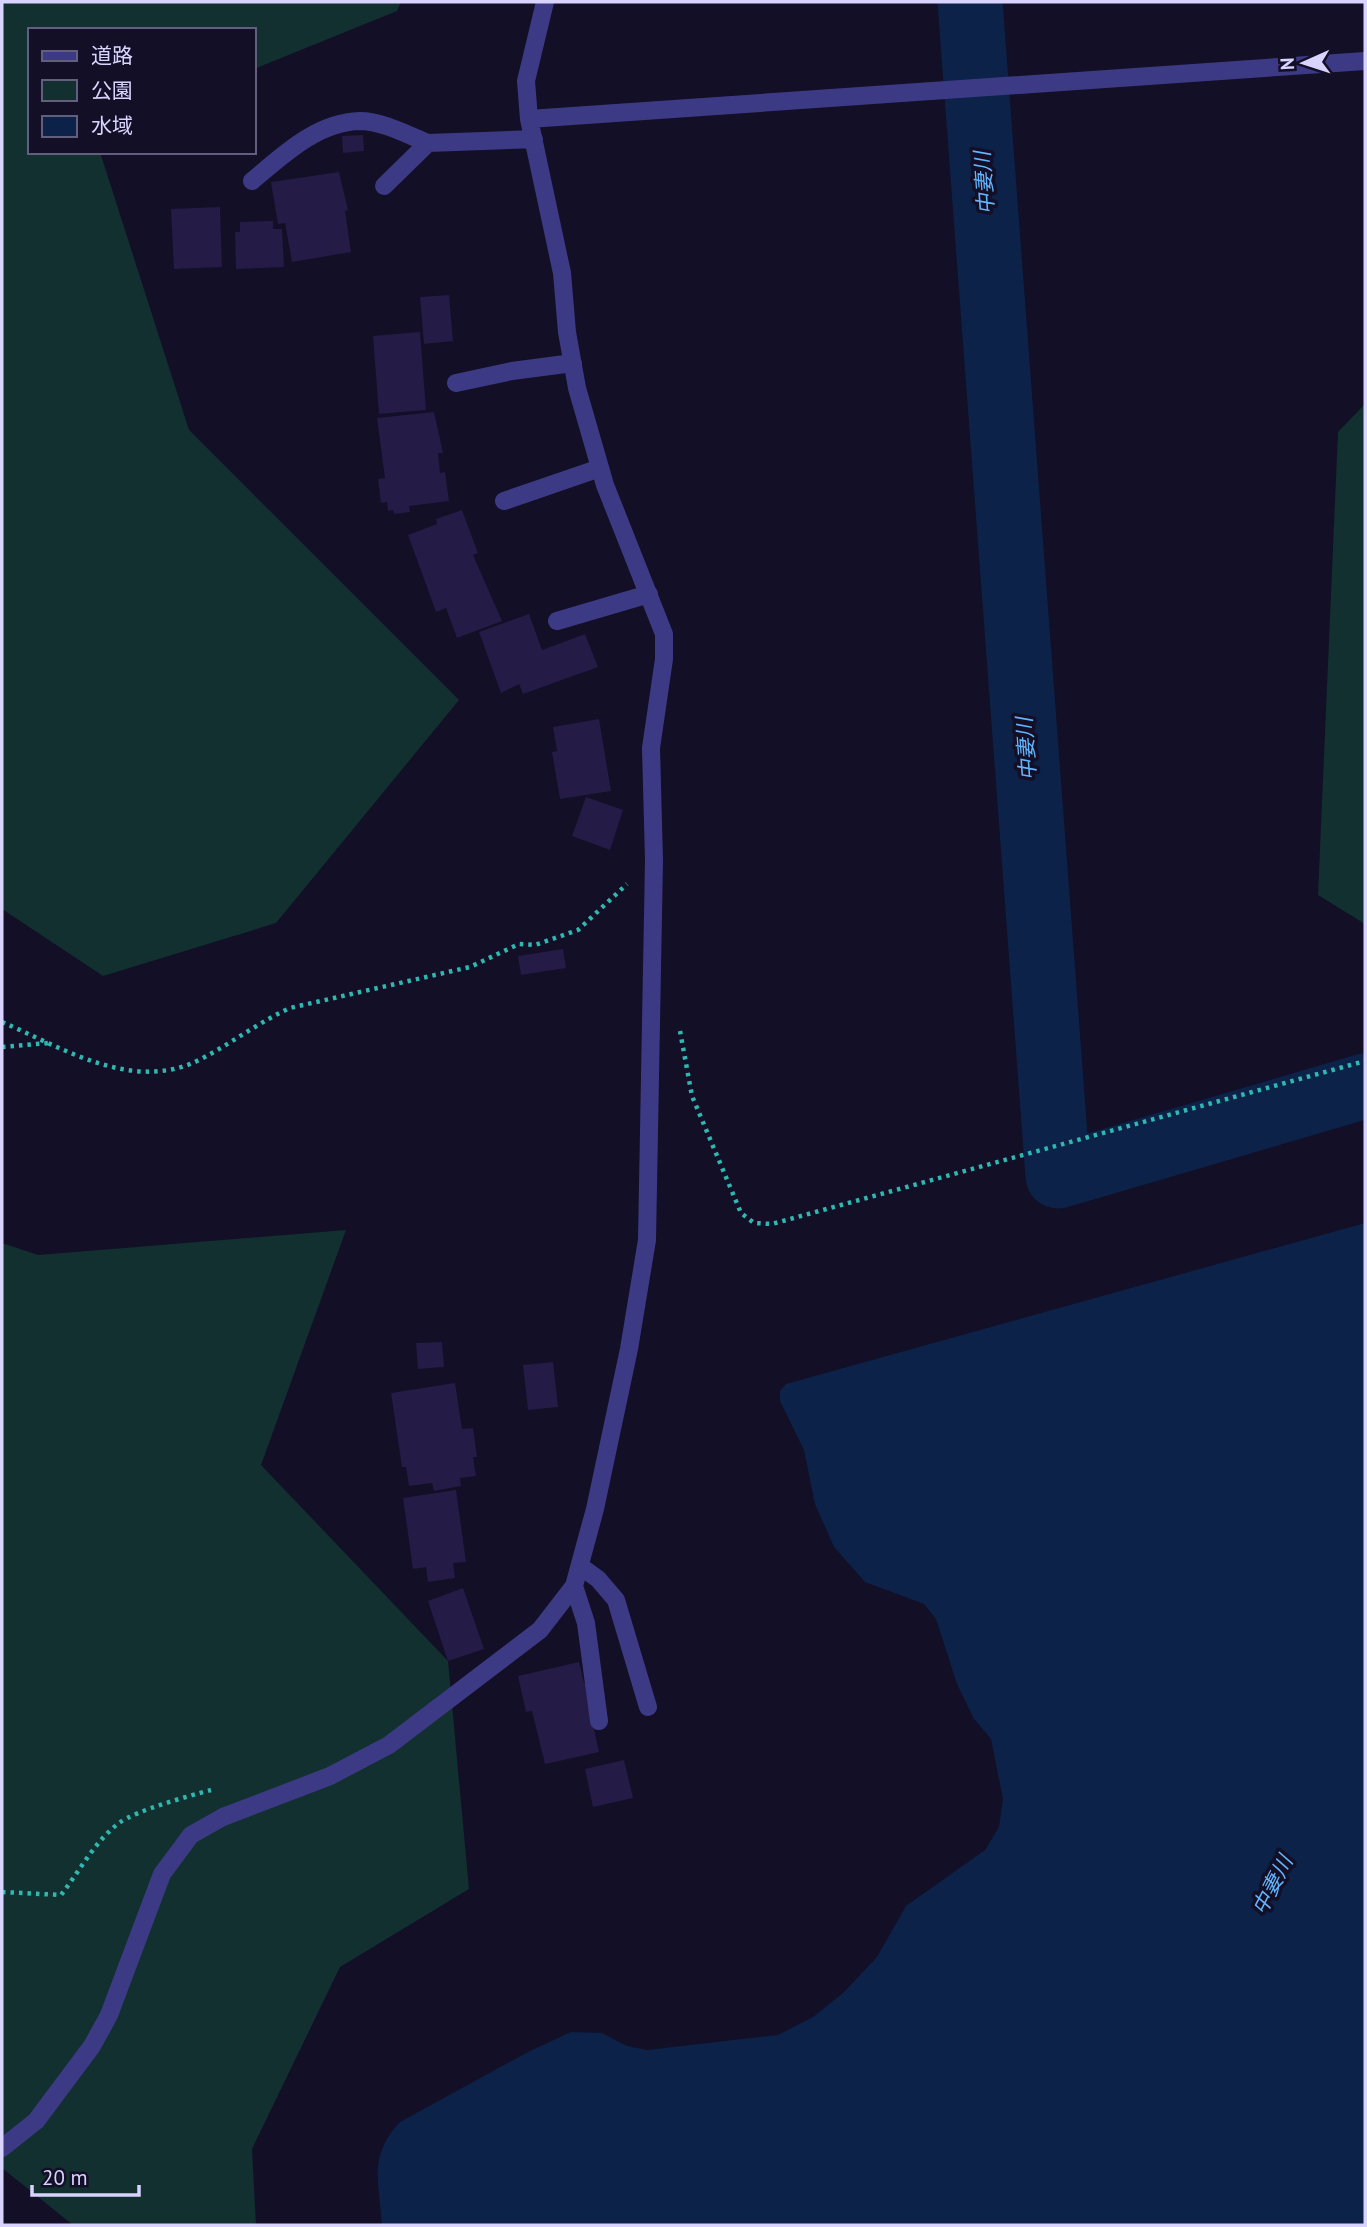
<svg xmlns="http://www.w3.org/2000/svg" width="1367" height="2227" viewBox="0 0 1367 2227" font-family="'PT Sans','Noto Sans JP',sans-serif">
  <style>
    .green { fill: #12302f }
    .water { fill: #0c2248 }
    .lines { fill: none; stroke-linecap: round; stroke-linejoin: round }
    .river { stroke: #0c2248; stroke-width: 65 }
    .building { fill: #241b47 }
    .path { stroke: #2fb8b0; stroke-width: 4.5; stroke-dasharray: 3.5 5; stroke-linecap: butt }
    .minor { stroke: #3d3a85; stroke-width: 18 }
    .labels { text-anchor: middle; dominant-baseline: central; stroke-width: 7; stroke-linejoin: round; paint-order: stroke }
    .water-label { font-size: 21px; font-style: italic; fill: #62b6ff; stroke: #130f26 }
  </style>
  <rect width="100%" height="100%" fill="#130f26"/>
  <!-- green -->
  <path class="green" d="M 2,2 L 401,2 L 397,11 L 254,69 L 254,30 L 30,30 L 30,152 L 100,152 L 189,430 L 459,700 L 276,923 L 103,976 L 2,909 Z
    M 1365,404 L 1365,924 L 1318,895 L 1338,432 Z
    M 346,1230 L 261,1465 L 448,1661 L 469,1889 L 340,1967 L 252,2149 L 256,2225 L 73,2225 L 2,2168 L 2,1243 L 38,1255 Z"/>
  <!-- water -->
  <path class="water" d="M 1365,1223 L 1365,2225 L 382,2225 C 379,2182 368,2156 400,2122 L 528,2052 L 571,2032 L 602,2033 L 627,2046 L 647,2050 L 778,2035 L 813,2017 L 843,1993 L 877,1957 L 906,1906 L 985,1850 L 999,1827 L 1003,1799 L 991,1739 L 974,1719 L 957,1684 L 936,1619 L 924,1604 L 865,1582 L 834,1547 L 815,1504 L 804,1450 L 780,1401 L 780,1391 L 786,1384 Z"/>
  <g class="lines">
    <!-- river -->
    <path class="river" d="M 970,2 L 1058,1176 L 1365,1086"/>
  </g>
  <!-- building -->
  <path class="building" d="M 363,135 L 364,151 L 343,153 L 342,136 Z
    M 339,172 L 348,210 L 345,211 L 351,252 L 292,262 L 285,223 L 278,224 L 271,182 Z
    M 220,207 L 222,267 L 174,269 L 171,209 Z
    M 273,221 L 273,229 L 282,229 L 284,267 L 236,269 L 235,232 L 240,232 L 240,222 Z
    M 449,295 L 453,341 L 424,344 L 420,297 Z
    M 420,332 L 426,410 L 379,414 L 373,336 Z
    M 434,412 L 443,453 L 438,453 L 440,473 L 445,472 L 449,501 L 409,506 L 410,512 L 394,514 L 393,510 L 388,511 L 387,502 L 381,503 L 378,479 L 385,478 L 377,418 Z
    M 462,510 L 478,553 L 473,555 L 502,621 L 457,638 L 446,608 L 436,612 L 408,535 L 437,524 L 436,519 Z
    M 529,614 L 542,650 L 585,634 L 598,667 L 523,694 L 519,684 L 501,693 L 479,632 Z
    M 599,719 L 611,791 L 560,799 L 552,752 L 557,751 L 553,727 Z
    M 586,797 L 623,810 L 610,850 L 572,836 Z
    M 563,949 L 566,968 L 521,975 L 518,956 Z
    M 442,1342 L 444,1367 L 418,1369 L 416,1343 Z
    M 553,1362 L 558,1407 L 528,1410 L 523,1365 Z
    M 455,1383 L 462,1429 L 473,1428 L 477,1457 L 473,1457 L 476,1476 L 460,1478 L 461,1486 L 434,1491 L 432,1483 L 409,1486 L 406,1467 L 402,1467 L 391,1393 Z
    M 456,1490 L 466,1562 L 453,1563 L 455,1578 L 428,1582 L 426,1567 L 413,1569 L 403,1498 Z
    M 463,1588 L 484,1649 L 448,1661 L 428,1601 Z
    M 579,1662 L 584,1683 L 588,1682 L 591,1715 L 599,1752 L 545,1764 L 532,1711 L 526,1712 L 518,1676 Z
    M 624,1760 L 633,1798 L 593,1807 L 585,1769 Z"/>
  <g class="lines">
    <!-- path -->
    <path class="path" d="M 2,1022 C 63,1048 134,1094 201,1059 C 232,1043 259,1022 290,1008 L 470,967 L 519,944 L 535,945 L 558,937 L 578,930 L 627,884
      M 680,1031 L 692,1096 L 741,1213 L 754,1223 L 772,1224 L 1365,1061
      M 2,1047 L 49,1043
      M 2,1892 L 61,1895 C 79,1872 95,1841 119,1823 C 137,1810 189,1796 211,1790"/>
    <!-- minor -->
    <path class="minor" d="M 529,119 L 1365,61
      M 252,181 C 283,155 317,122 360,121 C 382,121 408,135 428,143
      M 384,186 L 428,143 L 534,139
      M 456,383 L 512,371 L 573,363
      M 504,501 L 600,468
      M 557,621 L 649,594
      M 580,1566 L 598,1579 L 616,1600 L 648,1707
      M 574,1586 L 586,1623 L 599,1721
      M 2,2148 L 36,2121 L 92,2046 L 109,2015 L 162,1874 L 191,1835 L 223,1817 L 330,1776 L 389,1745 L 540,1630 L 574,1586 L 595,1509 L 629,1349 L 647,1240 L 654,860 L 651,748 L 664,659 L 664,634 L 605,485 L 577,388 L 567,332 L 562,273 L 529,119 L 526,81 L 545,2"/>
  </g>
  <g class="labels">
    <!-- water labels -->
    <g class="water-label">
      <text transform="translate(984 183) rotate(-94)">中妻川</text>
      <text transform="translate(1026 749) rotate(-94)">中妻川</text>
      <text transform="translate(1272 1885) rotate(-63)">中妻川</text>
    </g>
  </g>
  <!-- border -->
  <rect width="1367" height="2227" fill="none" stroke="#d9d4ff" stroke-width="7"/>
  <!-- legend -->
  <rect x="28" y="28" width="228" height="126" fill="#130f26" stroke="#625e7d" stroke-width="2"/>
  <rect x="42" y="51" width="35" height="10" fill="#3d3a85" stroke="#625e7d" stroke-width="2"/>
  <text x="91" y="63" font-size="21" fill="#d9d4ff">道路</text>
  <rect x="42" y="80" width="35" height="21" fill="#12302f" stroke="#625e7d" stroke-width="2"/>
  <text x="91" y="98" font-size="21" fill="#d9d4ff">公園</text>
  <rect x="42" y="116" width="35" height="21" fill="#0c2248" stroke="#625e7d" stroke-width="2"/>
  <text x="91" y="133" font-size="21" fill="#d9d4ff">水域</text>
  <!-- north arrow -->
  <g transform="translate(1304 63) rotate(267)" stroke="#130f26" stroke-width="5" paint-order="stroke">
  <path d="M0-5L12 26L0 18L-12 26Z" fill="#d9d4ff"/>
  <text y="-10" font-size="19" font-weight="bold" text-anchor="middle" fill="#d9d4ff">N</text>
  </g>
  <!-- scale -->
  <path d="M32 2185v10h107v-10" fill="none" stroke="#d9d4ff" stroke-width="3.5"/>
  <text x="42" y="2185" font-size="21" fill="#d9d4ff" stroke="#130f26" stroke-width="5" paint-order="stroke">20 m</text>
</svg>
